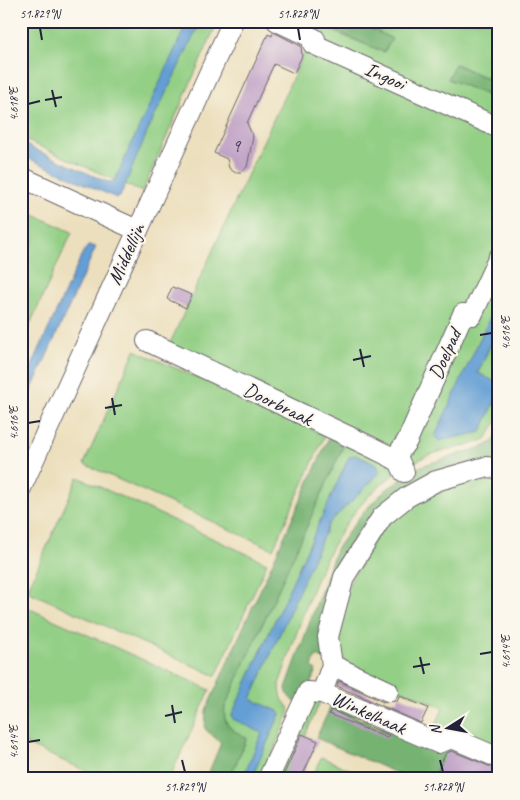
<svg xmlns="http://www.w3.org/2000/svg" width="520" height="800" viewBox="0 0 520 800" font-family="Caveat,sans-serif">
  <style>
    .green { fill: #93cf85; stroke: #5a7860 }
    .forest { fill: #76b272; stroke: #4c6a56 }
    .water { fill: #649ed4; stroke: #436088 }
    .building { fill: #bb9bc3 }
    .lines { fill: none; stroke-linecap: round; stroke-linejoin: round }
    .minor-casing { stroke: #696468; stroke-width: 22 }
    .minor { stroke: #fff; stroke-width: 20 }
    .ticks { fill: none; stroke: #22223b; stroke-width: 2 }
    .labels { text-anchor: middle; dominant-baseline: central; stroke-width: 4.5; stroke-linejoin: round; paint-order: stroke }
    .number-label { font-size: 18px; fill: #48405d }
    .street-label { font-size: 20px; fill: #22223b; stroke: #fbf7ec }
    .neatline { fill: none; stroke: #22223b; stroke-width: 2 }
    .ticks-label { font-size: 12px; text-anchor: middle; fill: #22223b }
  </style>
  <rect width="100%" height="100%" fill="#fbf7ec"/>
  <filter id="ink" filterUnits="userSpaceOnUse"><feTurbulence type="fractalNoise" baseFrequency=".02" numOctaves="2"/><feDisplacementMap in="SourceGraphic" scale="10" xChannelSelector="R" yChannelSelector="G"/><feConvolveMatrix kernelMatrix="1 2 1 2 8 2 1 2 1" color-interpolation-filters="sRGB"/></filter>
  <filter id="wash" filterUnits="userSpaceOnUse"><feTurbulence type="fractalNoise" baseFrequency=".0096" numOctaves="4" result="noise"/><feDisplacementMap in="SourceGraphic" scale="20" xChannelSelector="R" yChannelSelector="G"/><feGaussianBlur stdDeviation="1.12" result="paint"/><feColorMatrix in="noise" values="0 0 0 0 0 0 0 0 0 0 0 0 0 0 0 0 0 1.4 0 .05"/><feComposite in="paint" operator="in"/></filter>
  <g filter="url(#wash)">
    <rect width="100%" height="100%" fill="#ecdfbd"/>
    <!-- green -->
    <path class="green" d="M 21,21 L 218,21 L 142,192 L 21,138 Z
      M 357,21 L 499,21 L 499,84 L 456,64 L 448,79 L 499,100 L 499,298 L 436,436 L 481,432 L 496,399 L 499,398 L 499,418 L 486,439 C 465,449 441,448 420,459 C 329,505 311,596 279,684 L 282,699 L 290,710 L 262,779 L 251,779 L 280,714 L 280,712 L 250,699 L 329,523 L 380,473 C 375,462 360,454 349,457 L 232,715 L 234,719 L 260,730 L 262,735 L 242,779 L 229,779 L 247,738 C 232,730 222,726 225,707 L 346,440 L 165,354 L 317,25 L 384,52 L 392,39 Z
      M 21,209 L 72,232 L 21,344 Z
      M 499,325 L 499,384 L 478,373 Z
      M 135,350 L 325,435 L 273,549 L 84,464 Z
      M 499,474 L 499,752 L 430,739 L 443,708 L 388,684 L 334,665 L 333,643 L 347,588 L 378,533 L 426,490 Z
      M 78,477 L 267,563 L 216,676 L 27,591 Z
      M 21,605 L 210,690 L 169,779 L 104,779 L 21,742 Z
      M 323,695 L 305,736 L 291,779 L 275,779 L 312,697 Z
      M 321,757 L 371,779 L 312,779 Z"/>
    <!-- forest -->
    <path class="forest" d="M 312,21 L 357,21 L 392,39 L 384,52 Z
      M 455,64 L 499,84 L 499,100 L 448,79 Z
      M 499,432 L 499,459 L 371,517 L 356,535 L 346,558 L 327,660 L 316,656 L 312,667 L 316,670 L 310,685 L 296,702 C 289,699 287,694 286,688 L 336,549 L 363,512 L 387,489 L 421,466 L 485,446 L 494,441 Z
      M 331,433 L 346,440 L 225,707 C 222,726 232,730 247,738 L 229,779 L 206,779 L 221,743 L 205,729 L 206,710 Z
      M 331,706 L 430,750 L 447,747 L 499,770 L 499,779 L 410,779 L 316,738 Z"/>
    <!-- water -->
    <path class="water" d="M 188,21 L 201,21 L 149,128 L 120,197 L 116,198 L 21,155 L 21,143 L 105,181 L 110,182 L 115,180 Z
      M 89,245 L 96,247 L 21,413 L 21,390 L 83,252 Z
      M 499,298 L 499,325 L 478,373 L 499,384 L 499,398 L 496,399 L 481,432 L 439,441 L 435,436 Z
      M 355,455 L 377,465 L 380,473 L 329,523 L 251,699 L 280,712 L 280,714 L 251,779 L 242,779 L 262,733 L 233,719 L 232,715 L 349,457 Z"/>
    <g id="blocks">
      <!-- building -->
      <path class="building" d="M 273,32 L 301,46 L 302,56 L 294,73 L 274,64 L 247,123 L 253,137 L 247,167 L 241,172 L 234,172 L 229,168 L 227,159 L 214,153 L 268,34 L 272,36 Z
        M 172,287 L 192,295 L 186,308 L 167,299 Z
        M 339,681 L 383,702 L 397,701 L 400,696 L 428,708 L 421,723 L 337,686 Z
        M 331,710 L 389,735 L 387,738 L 329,714 Z
        M 302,734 L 318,741 L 301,779 L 294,779 L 284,774 Z
        M 452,751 L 499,770 L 495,779 L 445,779 L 436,774 L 446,753 Z"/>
    </g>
  </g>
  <g filter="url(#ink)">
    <use href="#blocks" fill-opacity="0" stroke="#696468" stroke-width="1"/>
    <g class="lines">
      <!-- minor casing -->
      <g class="minor-casing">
        <path id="minor" d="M 277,21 L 315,39 L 313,44 L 499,128
          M 21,177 L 137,230
          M 147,341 L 369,446 L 399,461 L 404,472
          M 394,459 L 407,441 L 463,314 L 472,315 L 499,257
          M 21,488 L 233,21
          M 332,665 L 388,691
          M 322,693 L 332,665 L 328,637 L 344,577 L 382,517 L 407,497 L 436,481 L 485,467 L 499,468
          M 268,779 L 308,692 L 322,693 L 438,743 L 452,738 L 499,758"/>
      </g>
      <!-- minor -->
      <use href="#minor" class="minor"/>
    </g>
  </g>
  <!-- ticks -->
  <path class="ticks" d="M 40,28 L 42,40M 298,28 L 300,40M 52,90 L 56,107M 45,100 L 62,97M 28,104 L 40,101M 480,335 L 492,333M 360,349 L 364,367M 353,360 L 371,356M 112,398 L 115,415M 105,408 L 122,405M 28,423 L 40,421M 480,654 L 492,652M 420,657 L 424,674M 413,667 L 430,664M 172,705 L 175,723M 165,716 L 182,712M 28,742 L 40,740M 182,760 L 185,772M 440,760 L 443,772"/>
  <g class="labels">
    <!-- number labels -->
    <g class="number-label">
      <text x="236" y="146">9</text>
    </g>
    <!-- street labels -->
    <g class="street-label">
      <text transform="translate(385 76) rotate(24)">Ingooi</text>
      <text transform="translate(126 254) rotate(-66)">Middellijn</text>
      <text transform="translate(445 354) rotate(-66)">Doelpad</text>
      <text transform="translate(278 404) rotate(26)">Doorbraak</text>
      <text transform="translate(369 713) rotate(24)">Winkelhaak</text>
    </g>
  </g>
  <!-- margin -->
  <rect width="520" height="800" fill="none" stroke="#fbf7ec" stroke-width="55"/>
  <!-- north arrow -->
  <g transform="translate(448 728) rotate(259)" stroke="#fbf7ec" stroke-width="4" paint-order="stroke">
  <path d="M0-4L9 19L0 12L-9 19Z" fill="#22223b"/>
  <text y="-8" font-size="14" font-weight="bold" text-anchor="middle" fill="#22223b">N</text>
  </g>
  <rect x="28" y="28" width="464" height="744" class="neatline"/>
  <g class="ticks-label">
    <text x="40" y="18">51.829°N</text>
    <text x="298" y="18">51.828°N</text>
    <text transform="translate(14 104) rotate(-90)" y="4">4.618°E</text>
    <text transform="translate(506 333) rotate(-90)" y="4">4.616°E</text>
    <text transform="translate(14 423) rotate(-90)" y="4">4.616°E</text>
    <text transform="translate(506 652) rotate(-90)" y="4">4.614°E</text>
    <text transform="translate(14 742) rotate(-90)" y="4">4.614°E</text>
    <text x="185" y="791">51.829°N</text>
    <text x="443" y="791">51.828°N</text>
  </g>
</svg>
